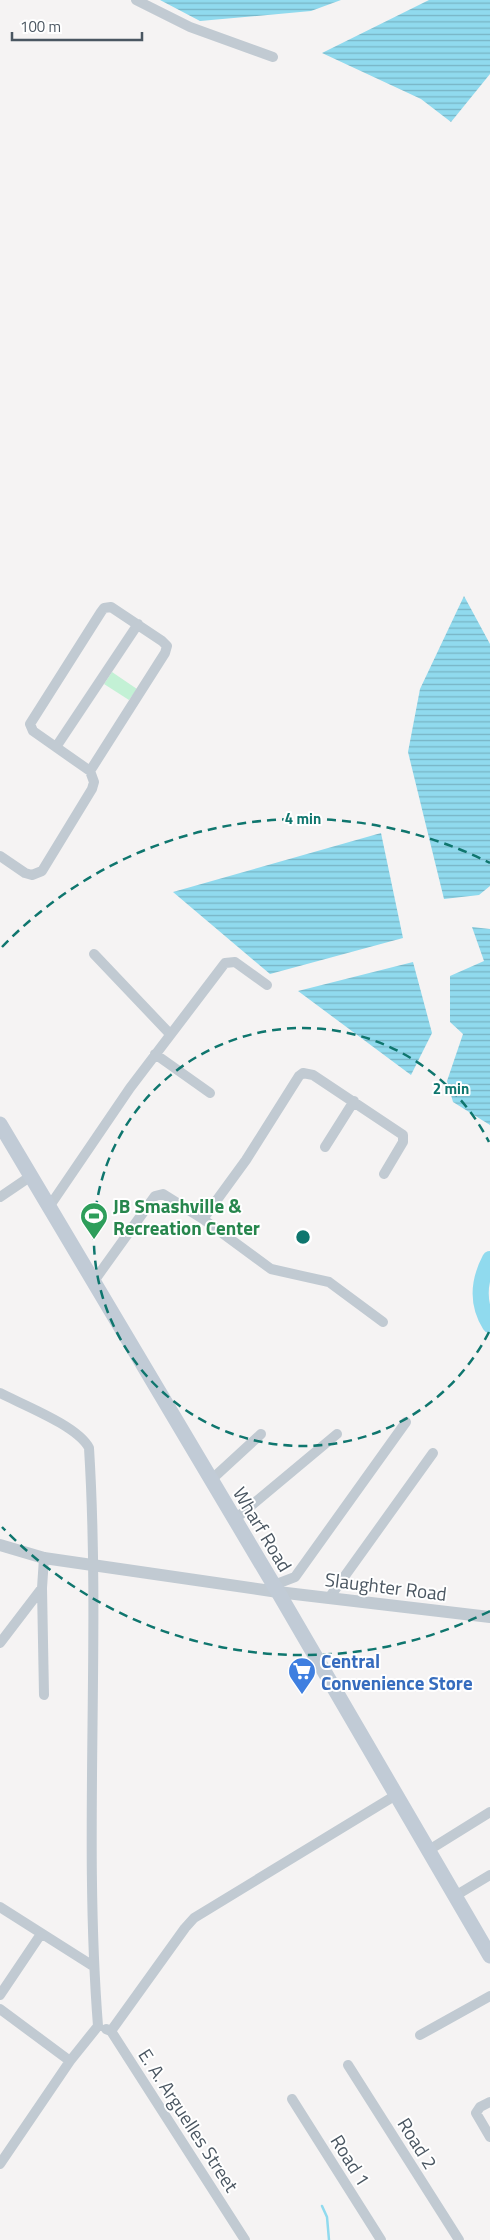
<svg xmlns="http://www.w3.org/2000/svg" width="490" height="2240" viewBox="0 0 490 2240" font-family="'Titillium Web',sans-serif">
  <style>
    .green { fill: #c3f1d5 }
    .water { fill: url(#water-rules) }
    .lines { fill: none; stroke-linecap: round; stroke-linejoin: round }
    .stream { stroke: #90daee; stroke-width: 2.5 }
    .river { stroke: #90daee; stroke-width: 16 }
    .minor { stroke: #c1cad2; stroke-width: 10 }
    .tertiary { stroke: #c1cad2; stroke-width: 12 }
    .secondary { stroke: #c1cbd6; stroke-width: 15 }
    .ring { fill: none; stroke: #0f766e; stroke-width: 2.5; stroke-dasharray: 9 6 }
    .labels { text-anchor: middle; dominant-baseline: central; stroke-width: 4; stroke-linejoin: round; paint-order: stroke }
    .leisure-label { font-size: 19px; font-weight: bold; fill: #27864d; stroke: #fff; text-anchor: start }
    .street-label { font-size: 19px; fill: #4a5661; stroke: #fff }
    .shop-label { font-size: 19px; font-weight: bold; fill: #366cbe; stroke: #fff; text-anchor: start }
    .centre { fill: #0f766e; stroke: #fff; stroke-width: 2.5 }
    .ring-label { font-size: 15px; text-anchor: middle; font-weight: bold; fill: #0f766e; stroke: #fff; stroke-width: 4; stroke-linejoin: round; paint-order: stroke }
  </style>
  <defs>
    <pattern id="water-rules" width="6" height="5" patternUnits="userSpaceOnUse" patternTransform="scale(1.25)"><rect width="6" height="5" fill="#90daee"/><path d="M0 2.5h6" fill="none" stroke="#78b4c4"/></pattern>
  </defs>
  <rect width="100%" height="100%" fill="#f5f3f3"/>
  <!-- green -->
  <path class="green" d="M 112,672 L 137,689 L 129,700 L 104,684 Z"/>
  <!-- water -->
  <path class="water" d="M 160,0 L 341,0 L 311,11 L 200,21 Z
    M 429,0 L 490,0 L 490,74 L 451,122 L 421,99 L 322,53 Z
    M 464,596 L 490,644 L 490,886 L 479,895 L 444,899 L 408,752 L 420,689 Z
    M 381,833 L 403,938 L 270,974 L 173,892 Z
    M 472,927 L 490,929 L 490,1125 L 453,1102 L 447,1081 L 463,1034 L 450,1022 L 450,976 L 484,961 Z
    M 413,962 L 432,1033 L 411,1075 L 298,991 Z"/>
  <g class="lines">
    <!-- stream -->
    <path class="stream" d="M 322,2206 L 327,2217 L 329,2240"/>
    <!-- river -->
    <path class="river" d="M 490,1259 C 478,1282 477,1304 490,1325"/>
    <!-- minor -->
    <path class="minor" d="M 136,0 L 190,27 L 273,57
      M 56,747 L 138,624
      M 0,856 L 25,873 L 32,875 L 42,871 L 92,789 L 94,782 L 90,771 L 33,731 L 30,724 L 101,612 L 104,608 L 111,607 L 162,641 L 167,646 L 165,653 L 90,771
      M 94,954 L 170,1034
      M 155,1054 L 210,1093
      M 325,1147 L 354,1101
      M 0,1197 L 31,1176
      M 49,1207 L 130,1088 L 225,963 L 235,962 L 267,985
      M 203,1219 L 246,1160 L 299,1076 L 303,1073 L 313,1075 L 403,1135 L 403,1142 L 384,1174
      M 94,1281 L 155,1196 L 163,1194 L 203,1219 L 271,1269 L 329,1282 L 383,1322
      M 0,1393 C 23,1405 78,1426 89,1448 C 101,1640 83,1834 98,2026 L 70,2061 L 0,2164
      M 211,1480 L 261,1434
      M 234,1520 L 337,1434
      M 274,1585 L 295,1577 L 406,1422
      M 42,1588 L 44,1558
      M 329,1598 L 433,1453
      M 0,1643 L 42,1588 L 44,1695
      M 429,1850 L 490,1812
      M 455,1896 L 490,1875
      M 0,1907 L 93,1966
      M 0,1995 L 41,1934
      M 0,2009 L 70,2061
      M 106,2029 L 111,2031 L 245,2240
      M 111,2031 L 185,1928 L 194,1918 L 396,1795
      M 420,2035 L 490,1996
      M 348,2065 L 459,2240
      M 292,2099 L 381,2240
      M 490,2102 L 480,2107 L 476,2113 L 490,2137"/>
    <!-- tertiary -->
    <path class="tertiary" d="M 0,1545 L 44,1558 L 278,1592 L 490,1617"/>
    <!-- secondary -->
    <path class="secondary" d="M 0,1124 L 278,1592 L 490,1956"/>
  </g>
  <!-- distance rings -->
  <g class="ring">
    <path d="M489 1332A209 209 0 1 1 489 1142"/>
    <path d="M490 1611A418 418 0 0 1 2 1527M2 947A418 418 0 0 1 490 863"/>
  </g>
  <!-- icons -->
  <defs>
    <g id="stadium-pin" transform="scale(1.4375)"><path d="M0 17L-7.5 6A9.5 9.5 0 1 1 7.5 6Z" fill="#2e9e5b" stroke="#fff"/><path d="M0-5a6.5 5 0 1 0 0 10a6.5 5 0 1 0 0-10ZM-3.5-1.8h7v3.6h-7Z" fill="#fff"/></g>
    <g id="supermarket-pin" transform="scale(1.4375)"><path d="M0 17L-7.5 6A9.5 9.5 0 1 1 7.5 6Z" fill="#3f7fe0" stroke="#fff"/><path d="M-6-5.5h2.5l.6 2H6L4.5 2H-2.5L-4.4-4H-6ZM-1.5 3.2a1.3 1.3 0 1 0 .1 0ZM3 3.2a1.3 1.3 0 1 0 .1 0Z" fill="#fff"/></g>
  </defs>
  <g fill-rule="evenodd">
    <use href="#stadium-pin" x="94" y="1216"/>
    <use href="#supermarket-pin" x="302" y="1671"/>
  </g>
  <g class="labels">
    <!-- leisure labels -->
    <g class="leisure-label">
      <text x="113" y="1205">JB Smashville &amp;<tspan x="113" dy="22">Recreation Center</tspan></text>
    </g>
    <!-- street labels -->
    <g class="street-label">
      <text transform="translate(263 1529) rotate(59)">Wharf Road</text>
      <text transform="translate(386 1586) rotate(7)">Slaughter Road</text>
      <text transform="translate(189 2120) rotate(57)">E. A. Arguelles Street</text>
      <text transform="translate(418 2143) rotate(58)">Road 2</text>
      <text transform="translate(351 2160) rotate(58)">Road 1</text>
    </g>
    <!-- shop labels -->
    <g class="shop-label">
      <text x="321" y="1660">Central<tspan x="321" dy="22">Convenience Store</tspan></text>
    </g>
  </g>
  <circle cx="303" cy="1237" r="8" class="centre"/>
  <g class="ring-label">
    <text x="303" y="824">4 min</text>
    <text x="451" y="1094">2 min</text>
  </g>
  <!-- scale -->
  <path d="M12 32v8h130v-8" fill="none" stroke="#4a5661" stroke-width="2.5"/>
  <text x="20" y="32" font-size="15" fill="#4a5661" stroke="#ffffff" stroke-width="4" paint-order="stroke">100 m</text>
</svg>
